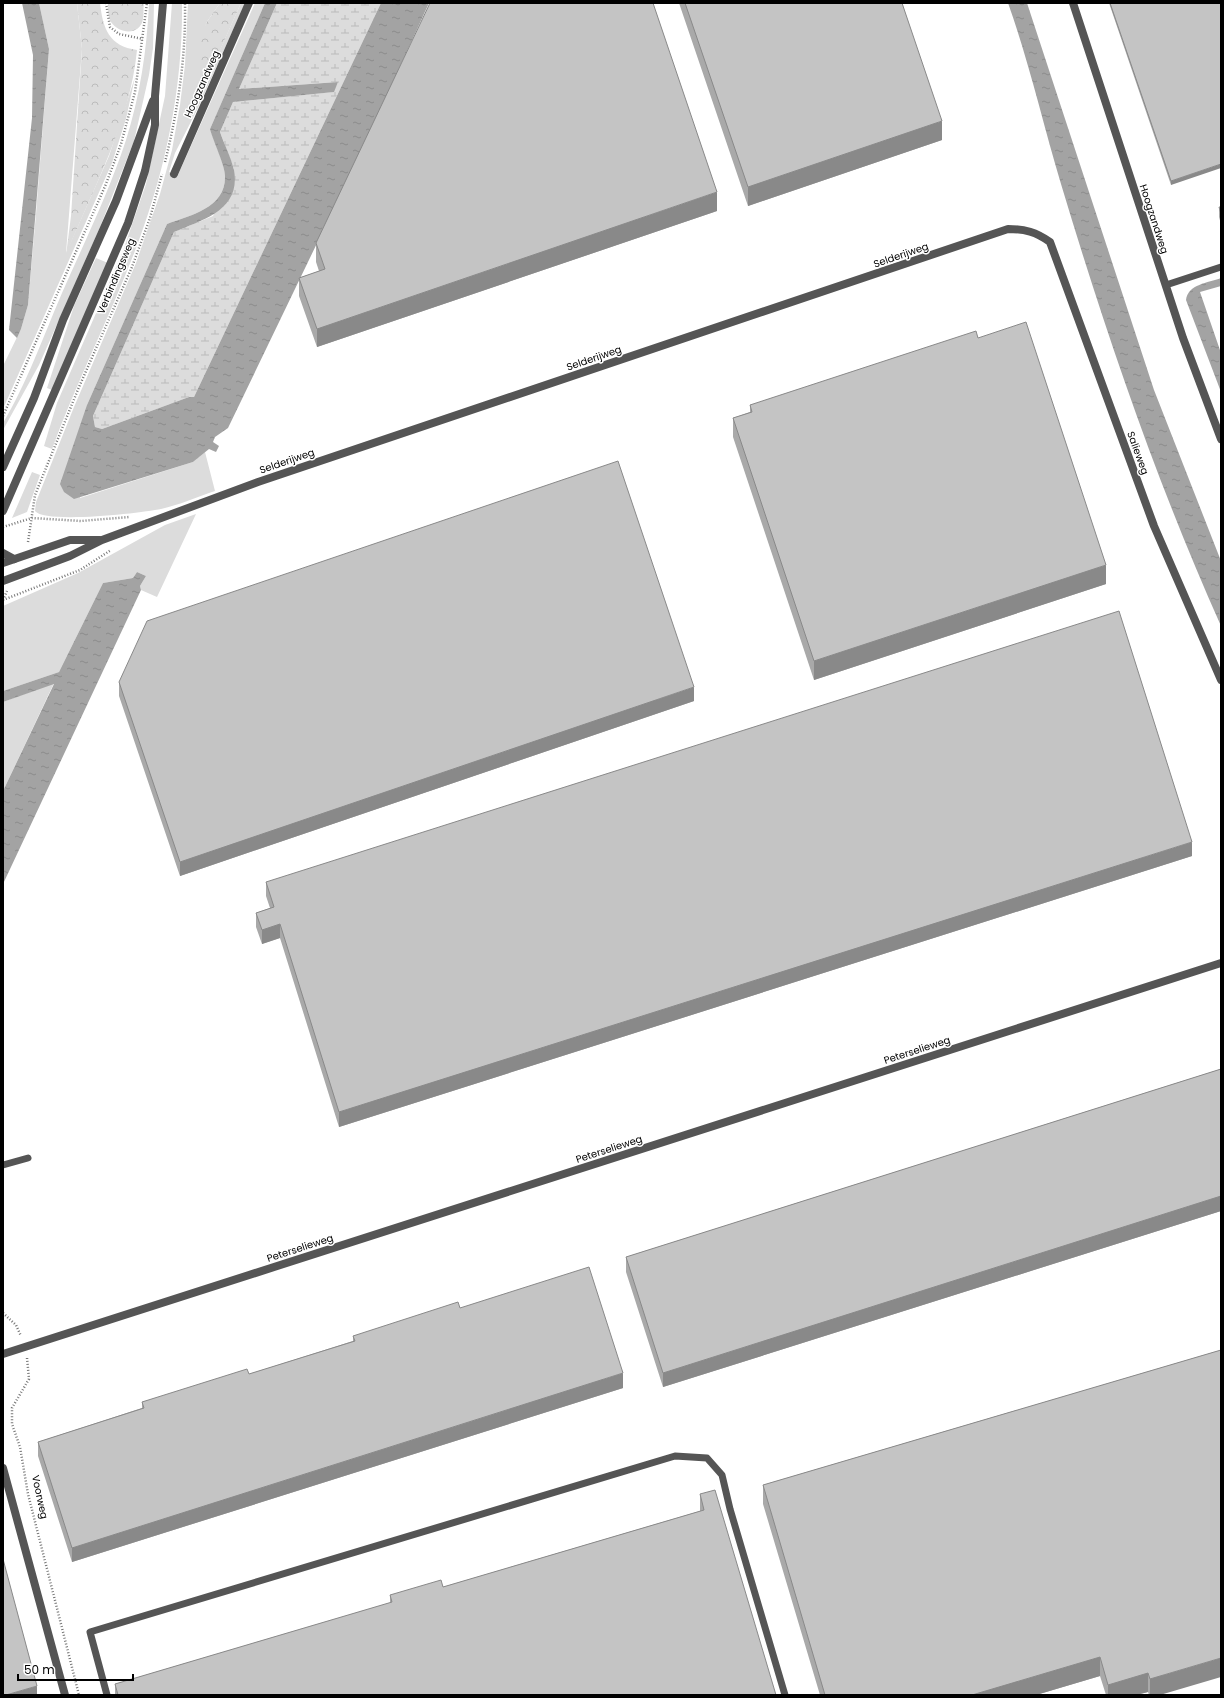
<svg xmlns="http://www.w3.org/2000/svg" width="1224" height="1698" viewBox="0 0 1224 1698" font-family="Poppins,sans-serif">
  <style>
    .grass { fill: #dcdcdc }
    .forest { fill: url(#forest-crowns) }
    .wetland { fill: url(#wetland-marsh) }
    .water { fill: url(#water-ripples) }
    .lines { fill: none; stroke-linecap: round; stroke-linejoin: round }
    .path { stroke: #777; stroke-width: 2.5; stroke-dasharray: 1 2; stroke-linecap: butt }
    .service { stroke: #555; stroke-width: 7 }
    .minor { stroke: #555; stroke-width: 8 }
    .tertiary { stroke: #555; stroke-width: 8 }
    .wall { fill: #a9a9a9 }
    .shaded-wall { fill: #898989 }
    .building { fill: #c4c4c4; stroke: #898989 }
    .labels { text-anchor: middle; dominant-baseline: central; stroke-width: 3; stroke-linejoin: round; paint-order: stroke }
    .street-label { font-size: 10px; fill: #000; stroke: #fff }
  </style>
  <defs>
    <pattern id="forest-crowns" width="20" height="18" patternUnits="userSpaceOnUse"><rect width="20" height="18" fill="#dcdcdc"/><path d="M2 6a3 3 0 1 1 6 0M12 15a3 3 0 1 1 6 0" fill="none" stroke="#bbb"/></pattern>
    <pattern id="wetland-marsh" width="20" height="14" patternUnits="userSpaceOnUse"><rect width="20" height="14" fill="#dcdcdc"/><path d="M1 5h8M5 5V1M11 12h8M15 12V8" fill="none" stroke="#bbb"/></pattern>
    <pattern id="water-ripples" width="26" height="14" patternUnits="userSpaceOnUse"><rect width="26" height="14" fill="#a3a3a3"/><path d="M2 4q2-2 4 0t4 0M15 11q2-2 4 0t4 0" fill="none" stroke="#8b8b8b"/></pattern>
  </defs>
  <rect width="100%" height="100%" fill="#fff"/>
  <!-- grass -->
  <path class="grass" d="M 39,3 L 77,3 L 82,49 L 66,253 L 109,156 L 135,77 L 126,119 L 112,163 L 3,409 L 3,366 L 21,329 L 28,305 L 36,214 L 49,49 Z
    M 149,3 L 154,3 L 153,48 L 149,75 L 134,141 L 100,227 L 39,365 L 3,430 L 3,423 C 26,385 44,335 62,293 C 84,243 109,192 126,140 C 140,96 147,49 149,3 Z
    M 172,3 L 182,3 C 183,83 167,165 139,240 C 113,311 78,378 52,449 L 44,446 L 57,403 L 123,251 L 146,184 L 165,96 Z
    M 188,3 L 220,3 L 206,23 L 201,92 L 241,3 L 245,3 L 198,108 L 175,153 L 169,172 L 178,175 L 255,3 L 265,3 L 210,129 C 214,141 225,165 225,176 C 226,208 191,215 167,224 L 87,405 L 80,498 L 193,462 L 205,452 L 215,491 C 197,497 179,505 161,509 C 142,513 45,524 35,511 L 36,502 L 74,407 L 136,263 L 160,194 L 172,150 L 180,105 L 185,65 Z
    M 96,258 L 108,263 L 52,390 L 47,388 L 74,306 Z
    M 32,472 L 40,475 L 27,512 L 12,518 Z
    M 196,514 L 157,597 L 141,590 L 140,586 L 146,576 L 137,572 L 133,578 L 103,583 L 59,672 L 3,691 L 3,606 L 78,573 L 165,525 Z
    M 54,683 L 3,791 L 3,702 Z"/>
  <!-- forest -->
  <path class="forest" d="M 77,3 L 100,3 C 103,29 109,46 137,50 C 130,123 93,188 66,255 L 71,216 L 82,49 Z
    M 108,3 L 144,3 C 143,8 144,14 143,19 C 140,36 119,34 111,22 C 108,16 108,9 108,3 Z
    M 220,3 L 241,3 L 201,93 L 201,41 L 206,23 Z"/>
  <!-- wetland -->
  <path class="wetland" d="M 277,3 L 381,3 L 194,397 L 189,397 L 102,429 L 95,427 L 93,416 L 174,232 L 213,216 L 234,169 L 220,132 L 233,102 L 333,92 L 338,82 L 239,89 Z"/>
  <!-- water -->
  <path class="water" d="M 22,3 L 39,3 L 49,49 L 28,305 L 21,329 L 17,338 L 9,330 L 32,118 L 33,55 Z
    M 265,3 L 277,3 L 239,89 L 338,82 L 334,92 L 233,102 L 220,132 C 224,144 231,157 234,170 C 241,210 204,219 174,232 L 93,416 L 95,427 L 102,429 L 189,397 L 194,397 L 381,3 L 429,3 L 360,154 L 228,428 L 215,437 L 213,442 L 219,446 L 216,452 L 209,449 L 193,462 L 74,499 L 64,492 L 60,484 L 87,405 L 167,224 C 191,215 226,208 225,176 C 225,165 213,141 210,129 Z
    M 1008,3 L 1027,3 L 1154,390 L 1221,561 L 1221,626 C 1157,483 1106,334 1061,184 C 1043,124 1029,62 1008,3 Z
    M 1221,278 L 1221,286 L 1200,292 L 1221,353 L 1221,392 L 1186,300 C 1188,284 1208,283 1221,278 Z
    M 137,572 L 146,576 L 140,586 L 141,590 L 3,884 L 3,791 L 54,684 L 3,702 L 3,691 L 59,672 L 103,583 L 133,578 Z"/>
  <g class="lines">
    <!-- path -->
    <path class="path" d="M 106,3 L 110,27 L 119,34 L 143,39
      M 165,162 C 178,110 186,56 185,3
      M 3,416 L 106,184 L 121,144 L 135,92 L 147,3
      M 3,527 L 32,518 L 81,521 L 129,517
      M 28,542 L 35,495 L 79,387 L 132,267 L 150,218 L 162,174
      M 3,600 L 7,591
      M 3,600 L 80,570 L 111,550
      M 3,1313 L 16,1325 L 21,1336
      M 27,1358 L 29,1379 L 12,1408 L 12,1424 L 20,1447 L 28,1494 L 79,1695"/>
    <!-- service -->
    <path class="service" d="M 1166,285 L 1221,267
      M 3,1165 L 28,1158
      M 107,1695 L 90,1632 L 675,1456 L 707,1458 L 722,1475 L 730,1509 L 785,1695"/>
    <!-- minor -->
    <path class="minor" d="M 1073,3 L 1183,338 L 1221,439
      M 174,174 L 249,3
      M 3,563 L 70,540 L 100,540
      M 3,581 L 70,556 L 102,540 L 258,482 L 1008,229 C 1025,229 1036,232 1050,242 L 1154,526 L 1221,680
      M 3,1354 L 1221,963"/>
    <!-- tertiary -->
    <path class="tertiary" d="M 3,467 L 34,398 L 63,320 L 116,201 L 153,101
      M 3,511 L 128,223 L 145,171 L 155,125 L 155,96 L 163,3
      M 3,553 L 14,559
      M 3,1468 L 65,1695"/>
  </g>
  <!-- wall -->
  <path class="wall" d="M 679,3 L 902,3 L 942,140 L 748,206 Z
    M 1109,3 L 1221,3 L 1171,185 Z
    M 1219,207 L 1221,207 L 1221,224 L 1219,217 Z
    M 717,211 L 317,347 L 299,296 L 299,278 L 319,271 L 316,262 L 316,243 Z
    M 978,338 L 1106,584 L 814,680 L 733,437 L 733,418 L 750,412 L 750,405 Z
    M 119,682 L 694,701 L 180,876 L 119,696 Z
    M 1192,856 L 339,1127 L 280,938 L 262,944 L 256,927 L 256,913 L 270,908 L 266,896 L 266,882 Z
    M 1221,1069 L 1221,1211 L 663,1387 L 626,1272 L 626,1257 Z
    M 460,1308 L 623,1388 L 72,1562 L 38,1456 L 38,1442 L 142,1408 L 142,1402 L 249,1374 L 353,1341 L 353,1336 Z
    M 1221,1350 L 1160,1695 L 1149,1695 L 1148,1692 L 1136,1695 L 1106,1695 L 1100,1676 L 1036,1695 L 820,1695 L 763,1504 L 763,1485 Z
    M 700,1494 L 776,1695 L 115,1695 L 115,1684 L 390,1603 L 390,1595 L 443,1587 L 700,1511 Z"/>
  <!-- shaded-wall -->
  <path class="shaded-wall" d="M 942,121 L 942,140 L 748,206 L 748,187 Z
    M 1221,164 L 1221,168 L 1171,185 L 1171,181 Z
    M 717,192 L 717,211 L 317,347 L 317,329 Z
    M 1106,565 L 1106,584 L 814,680 L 814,661 Z
    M 694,687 L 694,701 L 180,876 L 180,862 Z
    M 1192,842 L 1192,856 L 339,1127 L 339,1112 Z
    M 280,924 L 280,938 L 262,944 L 262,930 Z
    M 1221,1196 L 1221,1211 L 663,1387 L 663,1373 Z
    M 623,1373 L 623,1388 L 72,1562 L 72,1548 Z
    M 1100,1657 L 1100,1676 L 1036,1695 L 972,1695 Z
    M 1221,1658 L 1221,1677 L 1160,1695 L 1150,1695 L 1150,1679 Z
    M 1148,1673 L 1148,1692 L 1136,1695 L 1108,1695 L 1108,1685 Z
    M 37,1686 L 37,1695 L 6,1695 Z"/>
  <!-- building -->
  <path class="building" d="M 430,3 L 653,3 L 717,192 L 317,329 L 299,278 L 325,269 L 316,243 Z
    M 685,3 L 902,3 L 942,121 L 748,187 Z
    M 1110,3 L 1221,3 L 1221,164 L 1171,181 Z
    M 1219,207 L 1221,207 L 1221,214 Z
    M 1026,322 L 1106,565 L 814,661 L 733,418 L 752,412 L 750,405 L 976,331 L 978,338 Z
    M 618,461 L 694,687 L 180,862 L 119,682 L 147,621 Z
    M 1119,611 L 1192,842 L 339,1112 L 280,924 L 262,930 L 256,913 L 274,907 L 266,882 Z
    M 1221,1069 L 1221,1196 L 663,1373 L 626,1257 Z
    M 589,1267 L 623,1373 L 72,1548 L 38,1442 L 144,1408 L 142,1402 L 247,1369 L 249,1374 L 355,1341 L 353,1336 L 458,1302 L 460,1308 Z
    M 1221,1350 L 1221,1658 L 1150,1679 L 1148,1673 L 1108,1685 L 1100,1657 L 972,1695 L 825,1695 L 763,1485 Z
    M 715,1490 L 776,1695 L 118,1695 L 115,1684 L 392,1602 L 390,1595 L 441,1580 L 443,1587 L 704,1510 L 700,1494 Z
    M 3,1559 L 37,1686 L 6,1695 L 3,1695 Z"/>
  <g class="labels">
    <!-- street labels -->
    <g class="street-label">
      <text transform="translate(202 84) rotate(-66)">Hoogzandweg</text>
      <text transform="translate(1154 219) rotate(72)">Hoogzandweg</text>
      <text transform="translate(901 255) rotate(-19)">Selderijweg</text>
      <text transform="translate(116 276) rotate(-67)">Verbindingsweg</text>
      <text transform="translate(594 358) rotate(-19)">Selderijweg</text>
      <text transform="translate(1138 453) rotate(70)">Salieweg</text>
      <text transform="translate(287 461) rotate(-19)">Selderijweg</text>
      <text transform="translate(917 1050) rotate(-18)">Peterselieweg</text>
      <text transform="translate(609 1149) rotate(-18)">Peterselieweg</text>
      <text transform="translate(300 1248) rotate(-18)">Peterselieweg</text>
      <text transform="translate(40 1497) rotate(78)">Voorweg</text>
    </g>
  </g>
  <!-- border -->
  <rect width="1224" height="1698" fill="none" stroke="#000000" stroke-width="8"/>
  <!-- scale -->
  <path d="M18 1674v6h115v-6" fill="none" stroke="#000000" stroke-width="2"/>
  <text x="24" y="1674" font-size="12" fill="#000000" stroke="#ffffff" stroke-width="3" paint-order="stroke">50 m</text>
</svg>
